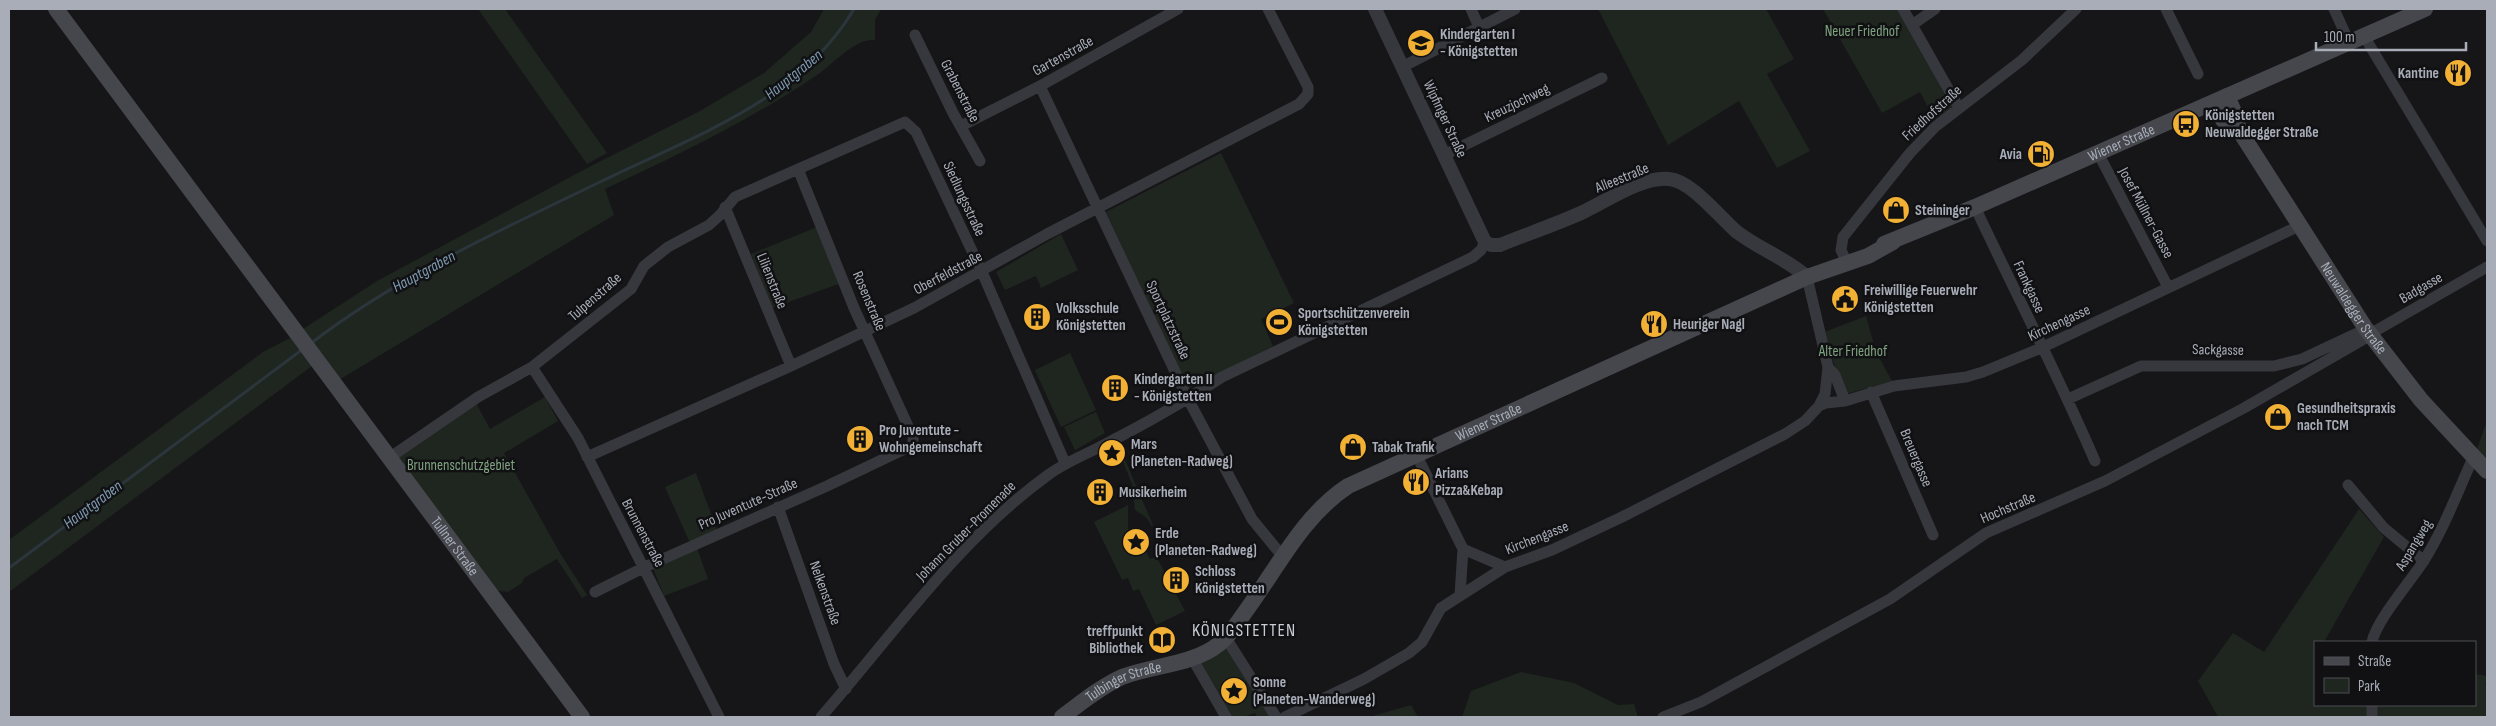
<svg xmlns="http://www.w3.org/2000/svg" width="2496" height="726" viewBox="0 0 2496 726" font-family="'Sofia Sans Condensed',sans-serif">
  <style>
    .green { fill: #1e261f }
    .lines { fill: none; stroke-linecap: round; stroke-linejoin: round }
    .stream { stroke: #2c353c; stroke-width: 3 }
    .minor { stroke: #37383d; stroke-width: 11 }
    .tertiary { stroke: #37383d; stroke-width: 14 }
    .secondary { stroke: #45474d; stroke-width: 16 }
    .labels { text-anchor: middle; dominant-baseline: central; stroke-width: 5; stroke-linejoin: round; paint-order: stroke }
    .park-label { font-size: 15px; fill: #7fa381; stroke: #111113 }
    .poi-label { font-size: 15px; font-weight: bold; fill: #a8adb8; stroke: #111113; text-anchor: start }
    .street-label { font-size: 15px; fill: #a8adb8; stroke: #111113 }
    .water-label { font-size: 16px; font-style: italic; fill: #7f9bb3; stroke: #111113 }
    .quarter-label { font-size: 18px; letter-spacing: 1px; fill: #c9ccd4; stroke: #111113 }
  </style>
  <rect width="100%" height="100%" fill="#161618"/>
  <!-- green -->
  <path class="green" d="M 478,9 L 505,9 L 607,153 L 587,164 Z
    M 824,9 L 881,9 L 875,20 L 875,40 C 853,38 831,67 814,77 C 749,121 676,156 605,189 L 614,215 L 337,381 L 303,329 L 377,281 L 589,167 L 700,111 L 764,73 L 811,32 Z
    M 1598,9 L 1766,9 L 1794,59 L 1767,74 L 1810,151 L 1777,168 L 1739,101 L 1668,145 Z
    M 1823,9 L 1898,9 L 1953,109 L 1935,121 L 1920,92 L 1882,113 Z
    M 1221,153 L 1294,303 L 1261,319 L 1273,346 L 1188,389 L 1106,212 Z
    M 822,225 L 844,282 L 772,308 L 751,254 Z
    M 1061,234 L 1078,270 L 1041,288 L 1036,276 L 1005,290 L 996,272 Z
    M 1866,316 L 1876,352 L 1892,381 L 1846,394 L 1822,333 Z
    M 290,338 L 312,366 L 9,592 L 9,540 L 263,352 Z
    M 1070,353 L 1096,410 L 1061,427 L 1035,370 Z
    M 545,397 L 558,421 L 504,453 L 560,553 L 587,595 L 582,598 L 557,559 L 524,578 L 522,583 L 508,592 L 493,590 L 396,458 L 476,403 L 490,429 Z
    M 1096,412 L 1105,433 L 1075,450 L 1064,427 Z
    M 2487,420 L 2487,461 L 2476,452 Z
    M 1122,453 L 1153,525 L 1152,527 L 1147,518 L 1135,510 L 1132,484 L 1120,454 Z
    M 696,473 L 717,530 L 690,543 L 665,487 Z
    M 1128,505 L 1128,528 L 1136,544 L 1141,542 L 1150,559 L 1156,556 L 1185,611 L 1156,625 L 1139,589 L 1133,591 L 1128,578 L 1122,580 L 1094,522 Z
    M 2359,509 L 2384,537 L 2324,642 L 2315,642 L 2315,705 L 2367,705 L 2368,717 L 2218,717 L 2198,681 L 2233,633 L 2264,652 Z
    M 697,548 L 708,579 L 664,596 L 653,568 Z
    M 1226,638 L 1276,717 L 1257,717 L 1255,713 L 1243,717 L 1226,717 L 1192,658 Z
    M 1521,672 L 1574,683 L 1618,705 L 1634,704 L 1638,717 L 1462,717 L 1471,691 Z
    M 2475,674 L 2487,676 L 2485,685 L 2487,683 L 2487,717 L 2377,717 L 2376,705 L 2475,705 Z
    M 1411,705 L 1418,717 L 1369,717 Z"/>
  <g class="lines">
    <!-- stream -->
    <path class="stream" d="M 310,344 C 398,276 501,230 600,182 C 691,137 800,101 854,9
      M 9,568 L 303,349"/>
    <!-- minor -->
    <path class="minor" d="M 1471,9 L 1479,27
      M 1903,9 L 1959,108
      M 2166,9 L 2198,74
      M 2334,9 L 2349,42
      M 1912,25 L 1935,9
      M 915,35 L 953,113 L 980,161
      M 2364,36 L 2487,241
      M 1402,67 L 1515,9
      M 1040,86 L 1188,399 L 1252,519 L 1283,557
      M 961,126 L 1040,86 L 1178,9
      M 2098,153 L 2168,287
      M 1444,155 L 1602,78
      M 725,207 L 791,366
      M 1975,207 C 2015,292 2058,375 2095,461
      M 1847,263 L 1841,250 L 1843,237 L 1910,153 L 1935,127 L 2022,60 L 2076,9
      M 1807,277 L 1828,367 L 1825,394 L 1819,406
      M 2370,334 L 2487,267
      M 532,367 L 578,438 L 719,717
      M 1828,367 L 1835,375 L 1845,401
      M 1871,392 L 1933,535
      M 2068,399 L 2141,366 L 2274,366 L 2302,359 L 2366,329
      M 1416,454 L 1463,549 L 1505,567
      M 587,457 L 791,366 L 914,308 L 1047,234 L 1299,104 L 1308,94 L 1308,87 L 1268,9
      M 389,458 L 478,397 L 532,367 L 631,289 L 644,266 L 668,247 L 709,225 L 720,215 L 735,197 L 905,122 L 916,132 L 982,272 L 1065,463
      M 2348,485 L 2384,528 L 2424,561
      M 778,507 L 834,664 L 846,689
      M 595,592 L 645,567 L 827,486 L 913,445 L 913,437 L 854,308 L 798,169
      M 1460,595 L 1463,549
      M 1226,638 L 1276,717
      M 2372,642 C 2376,621 2410,582 2423,562 C 2444,529 2457,493 2473,458
      M 1192,658 L 1226,717
      M 2372,705 L 2372,717
      M 821,717 C 893,635 958,540 1048,475 C 1067,461 1090,453 1111,441 C 1149,422 1186,400 1222,377 L 1473,257 L 1481,250 L 1485,242
      M 1285,717 L 1364,679 L 1409,653 L 1422,642 L 1441,608 L 1505,567 L 1552,550 L 1622,517 L 1785,434 L 1805,421 L 1819,406 L 1826,403 L 1845,401 L 1894,386 L 1966,377 L 1983,372 L 2041,348 L 2299,226
      M 1663,717 L 1701,702 L 1890,599 L 1986,533 L 2105,481 L 2244,408 L 2371,335"/>
    <!-- tertiary -->
    <path class="tertiary" d="M 1375,9 L 1485,242 L 1491,245 L 1500,245 C 1527,234 1554,225 1581,213 C 1605,202 1642,176 1669,179 C 1692,181 1719,217 1737,232 C 1759,249 1786,258 1807,277"/>
    <!-- secondary -->
    <g class="secondary">
      <path id="s1" d="M 56,9 L 582,717"/>
      <path id="s2" d="M 2227,96 L 2235,114 L 2239,130 L 2366,329 L 2421,400 L 2487,471"/>
      <path d="M 2213,103 L 2223,120 L 2239,130"/>
      <path id="s3" d="M 1884,244 L 1975,207 L 2425,9"/>
      <path id="s4" d="M 1062,717 C 1081,703 1100,687 1122,677 C 1153,665 1193,665 1219,644 C 1231,635 1239,620 1248,608 C 1279,565 1303,516 1348,486 L 1807,277 L 1868,256 L 1893,242"/>
    </g>
  </g>
  <!-- icons -->
  <defs>
    <g id="school-disc" transform="scale(1.4375)"><circle r="9.5" fill="#f2b134" stroke="#111113"/><path d="M0-5L7-2L0 1L-7-2ZM-4 1L0 2.5L4 1V4Q0 6-4 4Z" fill="#111"/></g>
    <g id="restaurant-disc" transform="scale(1.4375)"><circle r="9.5" fill="#f2b134" stroke="#111113"/><path d="M-5-6h1v4h1v-4h1v4h1v-4h1v5L-1.5 .5V6h-2V.5L-5-1ZM5-6V6H3V1.5H1.5Q1.5-4 5-6Z" fill="#111"/></g>
    <g id="bus-disc" transform="scale(1.4375)"><circle r="9.5" fill="#f2b134" stroke="#111113"/><path d="M-5-6H5V4H4V6H2V4H-2V6H-4V4H-5ZM-3.5-4V0h7V-4ZM-3.5 1.2v1.5H-2V1.2ZM2 1.2v1.5H3.5V1.2Z" fill="#111"/></g>
    <g id="fuel-disc" transform="scale(1.4375)"><circle r="9.5" fill="#f2b134" stroke="#111113"/><path d="M-5.5-6h7V0h2V4h1.3V-2.5L3-4.5l.8-.8L6-3V5H2.5V1h-1V6h-7ZM-4.2-4.7v3.2H.2V-4.7Z" fill="#111"/></g>
    <g id="shop-disc" transform="scale(1.4375)"><circle r="9.5" fill="#f2b134" stroke="#111113"/><path d="M-5-2.5h2.3a2.7 3.5 0 0 1 5.4 0H5L5.5 6h-11ZM-1.5-2.5h3a1.5 2.3 0 0 0-3 0Z" fill="#111"/></g>
    <g id="civic-disc" transform="scale(1.4375)"><circle r="9.5" fill="#f2b134" stroke="#111113"/><path d="M-.6-6.5H3V-4.5H.6V-3L4-1V1h2V6H-6V1h2V-1L-.6-3ZM-1.2 2.5V6h2.4V2.5Z" fill="#111"/></g>
    <g id="building-disc" transform="scale(1.4375)"><circle r="9.5" fill="#f2b134" stroke="#111113"/><path d="M-4-6H4V6H1V3H-1V6H-4ZM-2.5-4.3h1.7v1.8h-1.7ZM.8-4.3h1.7v1.8H.8ZM-2.5-1h1.7V.8h-1.7ZM.8-1h1.7V.8H.8Z" fill="#111"/></g>
    <g id="stadium-disc" transform="scale(1.4375)"><circle r="9.5" fill="#f2b134" stroke="#111113"/><path d="M0-5a6.5 5 0 1 0 0 10a6.5 5 0 1 0 0-10ZM-3.5-1.8h7v3.6h-7Z" fill="#111"/></g>
    <g id="sight-disc" transform="scale(1.4375)"><circle r="9.5" fill="#f2b134" stroke="#111113"/><path d="M0-6L1.8-2.2L6-1.7L2.9 1.2L3.7 5.4L0 3.3L-3.7 5.4L-2.9 1.2L-6-1.7L-1.8-2.2Z" fill="#111"/></g>
    <g id="library-disc" transform="scale(1.4375)"><circle r="9.5" fill="#f2b134" stroke="#111113"/><path d="M-6-4Q-3-5.5-.7-3.5V5Q-3 3-6 4ZM6-4Q3-5.5 .7-3.5V5Q3 3 6 4Z" fill="#111"/></g>
  </defs>
  <g fill-rule="evenodd">
    <use href="#school-disc" x="1421" y="43"/>
    <use href="#restaurant-disc" x="2458" y="73"/>
    <use href="#bus-disc" x="2186" y="124"/>
    <use href="#fuel-disc" x="2041" y="154"/>
    <use href="#shop-disc" x="1896" y="210"/>
    <use href="#civic-disc" x="1845" y="299"/>
    <use href="#building-disc" x="1037" y="317"/>
    <use href="#stadium-disc" x="1279" y="322"/>
    <use href="#restaurant-disc" x="1654" y="324"/>
    <use href="#building-disc" x="1115" y="388"/>
    <use href="#shop-disc" x="2278" y="417"/>
    <use href="#building-disc" x="860" y="439"/>
    <use href="#shop-disc" x="1353" y="447"/>
    <use href="#sight-disc" x="1112" y="453"/>
    <use href="#restaurant-disc" x="1416" y="482"/>
    <use href="#building-disc" x="1100" y="492"/>
    <use href="#sight-disc" x="1136" y="542"/>
    <use href="#building-disc" x="1176" y="580"/>
    <use href="#library-disc" x="1162" y="640"/>
    <use href="#sight-disc" x="1234" y="691"/>
  </g>
  <g class="labels">
    <!-- park labels -->
    <g class="park-label">
      <text x="1862" y="31">Neuer Friedhof</text>
      <text x="1853" y="351">Alter Friedhof</text>
      <text x="461" y="465">Brunnenschutzgebiet</text>
    </g>
    <!-- poi labels -->
    <g class="poi-label">
      <text x="1440" y="34">Kindergarten I<tspan x="1440" dy="17">- Königstetten</tspan></text>
      <text x="2439" y="73" text-anchor="end">Kantine</text>
      <text x="2205" y="115">Königstetten<tspan x="2205" dy="17">Neuwaldegger Straße</tspan></text>
      <text x="2022" y="154" text-anchor="end">Avia</text>
      <text x="1915" y="210">Steininger</text>
      <text x="1864" y="290">Freiwillige Feuerwehr<tspan x="1864" dy="17">Königstetten</tspan></text>
      <text x="1056" y="308">Volksschule<tspan x="1056" dy="17">Königstetten</tspan></text>
      <text x="1298" y="313">Sportschützenverein<tspan x="1298" dy="17">Königstetten</tspan></text>
      <text x="1673" y="324">Heuriger Nagl</text>
      <text x="1134" y="379">Kindergarten II<tspan x="1134" dy="17">- Königstetten</tspan></text>
      <text x="2297" y="408">Gesundheitspraxis<tspan x="2297" dy="17">nach TCM</tspan></text>
      <text x="879" y="430">Pro Juventute -<tspan x="879" dy="17">Wohngemeinschaft</tspan></text>
      <text x="1131" y="444">Mars<tspan x="1131" dy="17">(Planeten-Radweg)</tspan></text>
      <text x="1372" y="447">Tabak Trafik</text>
      <text x="1435" y="473">Arians<tspan x="1435" dy="17">Pizza&amp;Kebap</tspan></text>
      <text x="1119" y="492">Musikerheim</text>
      <text x="1155" y="533">Erde<tspan x="1155" dy="17">(Planeten-Radweg)</tspan></text>
      <text x="1195" y="571">Schloss<tspan x="1195" dy="17">Königstetten</tspan></text>
      <text x="1143" y="631" text-anchor="end">treffpunkt<tspan x="1143" dy="17">Bibliothek</tspan></text>
      <text x="1253" y="682">Sonne<tspan x="1253" dy="17">(Planeten-Wanderweg)</tspan></text>
    </g>
    <!-- street labels -->
    <g class="street-label">
      <text transform="translate(1063 56) rotate(-29)">Gartenstraße</text>
      <text transform="translate(960 91) rotate(63)">Grabenstraße</text>
      <text transform="translate(1517 103) rotate(-26)">Kreuzjochweg</text>
      <text transform="translate(1932 113) rotate(-42)">Friedhofstraße</text>
      <text transform="translate(1445 119) rotate(65)">Wipfinger Straße</text>
      <text stroke="none"><textPath href="#s3" startOffset="258">Wiener Straße</textPath></text>
      <text transform="translate(1622 178) rotate(-22)">Alleestraße</text>
      <text transform="translate(964 199) rotate(65)">Siedlungsstraße</text>
      <text transform="translate(2146 213) rotate(62)">Josef Müllner-Gasse</text>
      <text transform="translate(948 273) rotate(-28)">Oberfeldstraße</text>
      <text transform="translate(772 281) rotate(68)">Lilienstraße</text>
      <text transform="translate(2029 287) rotate(65)">Frankgasse</text>
      <text transform="translate(2421 288) rotate(-30)">Badgasse</text>
      <text transform="translate(595 297) rotate(-41)">Tulpenstraße</text>
      <text transform="translate(869 301) rotate(67)">Rosenstraße</text>
      <text stroke="none"><textPath href="#s2" startOffset="248">Neuwaldegger Straße</textPath></text>
      <text transform="translate(1168 320) rotate(65)">Sportplatzstraße</text>
      <text transform="translate(2059 323) rotate(-25)">Kirchengasse</text>
      <text transform="translate(2218 350) rotate(1)">Sackgasse</text>
      <text stroke="none"><textPath href="#s4" startOffset="535">Wiener Straße</textPath></text>
      <text transform="translate(1916 458) rotate(67)">Breuergasse</text>
      <text transform="translate(748 504) rotate(-24)">Pro Juventute-Straße</text>
      <text transform="translate(2008 508) rotate(-23)">Hochstraße</text>
      <text transform="translate(966 531) rotate(-45)">Johann Gruber-Promenade</text>
      <text transform="translate(643 533) rotate(62)">Brunnenstraße</text>
      <text transform="translate(1537 538) rotate(-22)">Kirchengasse</text>
      <text transform="translate(2414 545) rotate(-59)">Aspangweg</text>
      <text stroke="none"><textPath href="#s1" startOffset="669">Tullner Straße</textPath></text>
      <text transform="translate(825 593) rotate(70)">Nelkenstraße</text>
      <text stroke="none"><textPath href="#s4" startOffset="72">Tulbinger Straße</textPath></text>
    </g>
    <!-- water labels -->
    <g class="water-label">
      <text transform="translate(794 75) rotate(-39)">Hauptgraben</text>
      <text transform="translate(424 272) rotate(-29)">Hauptgraben</text>
      <text transform="translate(93 505) rotate(-37)">Hauptgraben</text>
    </g>
    <!-- quarter labels -->
    <g class="quarter-label">
      <text x="1244" y="630">KÖNIGSTETTEN</text>
    </g>
  </g>
  <!-- border -->
  <rect width="2496" height="726" fill="none" stroke="#a8adb8" stroke-width="20"/>
  <!-- legend -->
  <rect x="2314" y="641" width="162" height="65" fill="#111113" stroke="#4d4f55"/>
  <rect x="2324" y="657" width="25" height="8" fill="#45474d" stroke="#4d4f55"/>
  <text x="2358" y="666" font-size="15" fill="#a8adb8">Straße</text>
  <rect x="2324" y="678" width="25" height="15" fill="#1e261f" stroke="#4d4f55"/>
  <text x="2358" y="691" font-size="15" fill="#a8adb8">Park</text>
  <!-- scale -->
  <path d="M2316 42v8h150v-8" fill="none" stroke="#a8adb8" stroke-width="2.5"/>
  <text x="2324" y="42" font-size="15" fill="#a8adb8" stroke="#111113" stroke-width="4" paint-order="stroke">100 m</text>
</svg>
